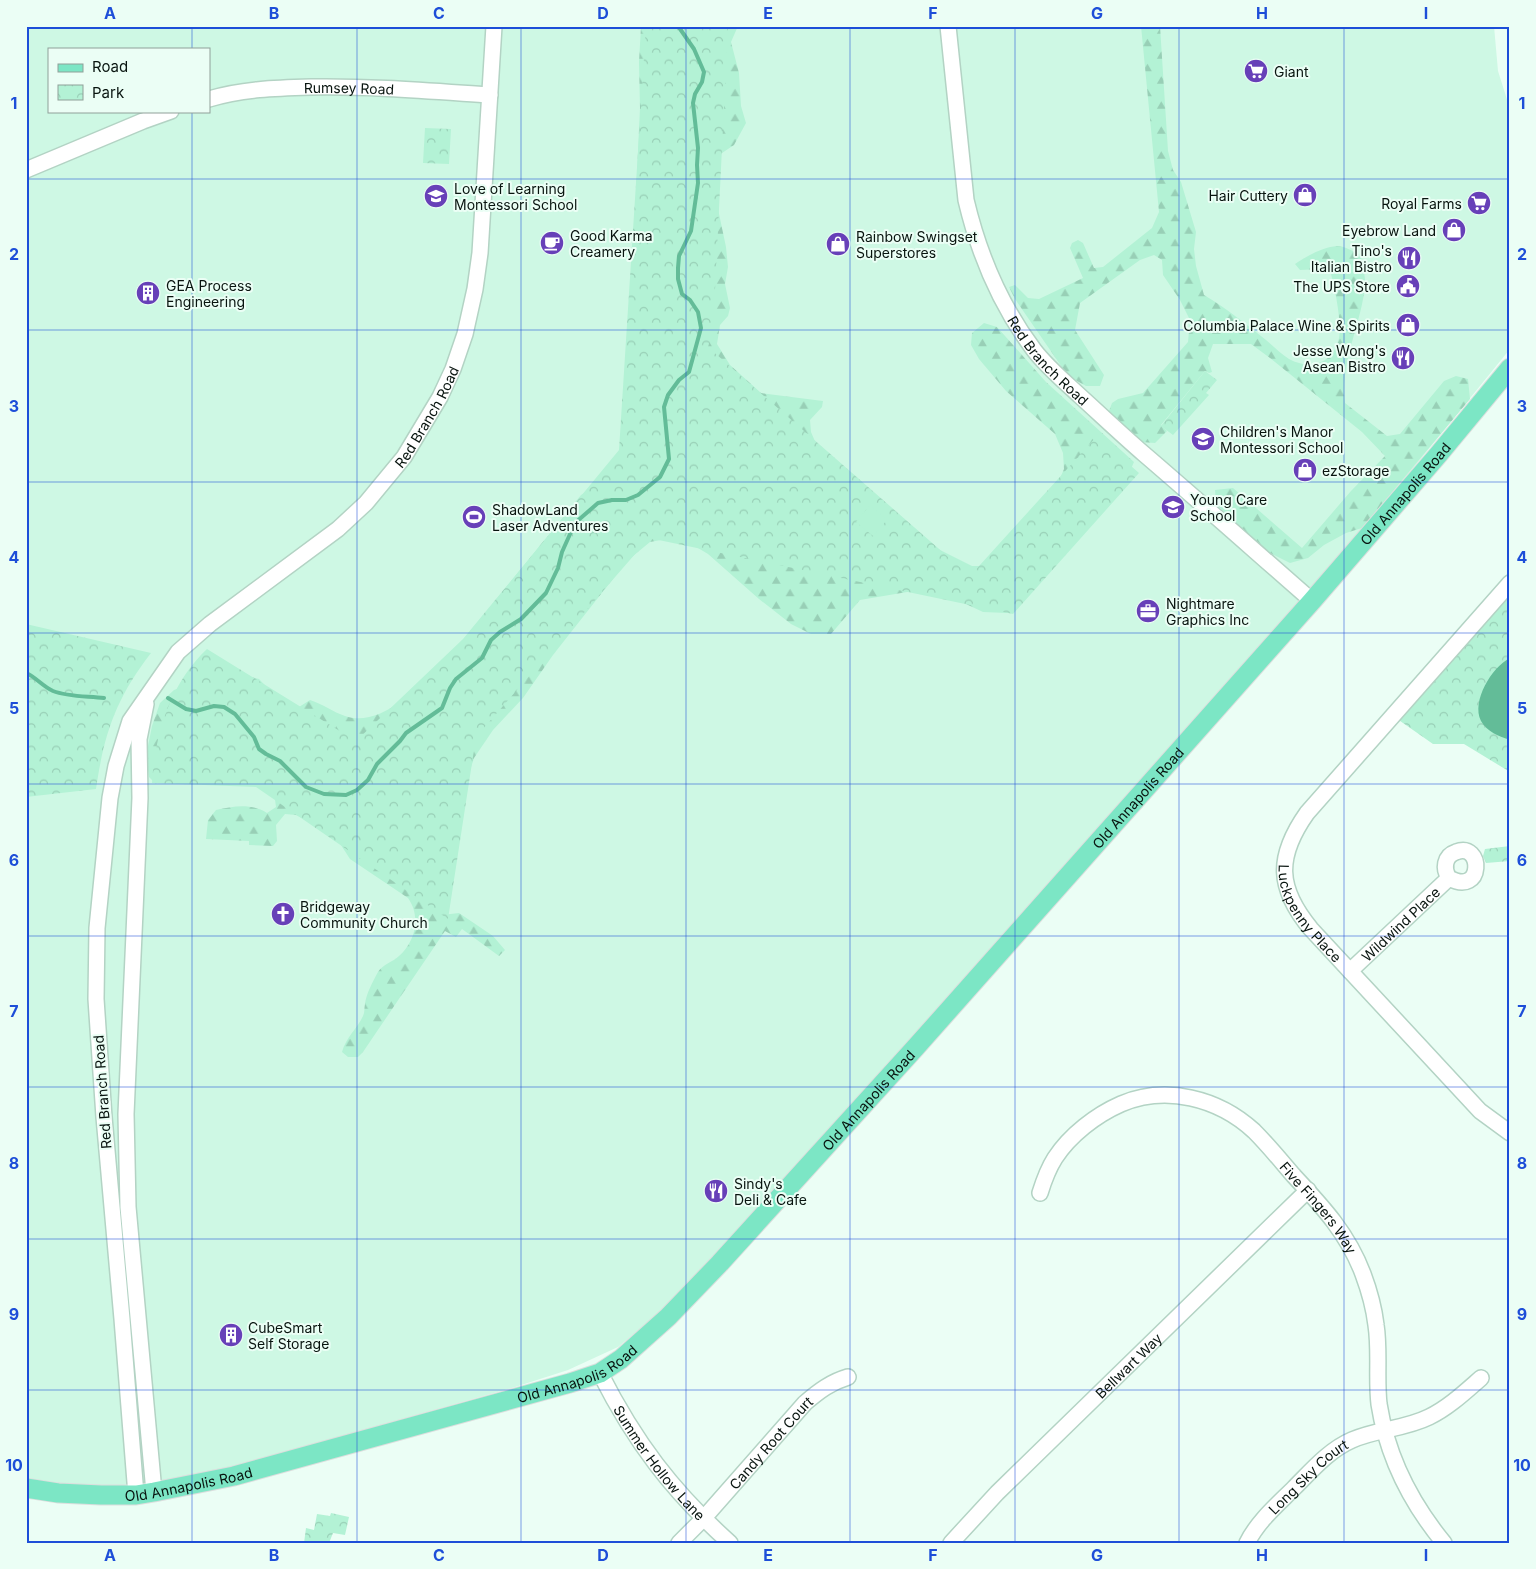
<svg xmlns="http://www.w3.org/2000/svg" width="1536" height="1569" viewBox="0 0 1536 1569" font-family="Inter,sans-serif">
  <style>
    .built { fill: #cef8e4; fill-rule: evenodd }
    .forest { fill: url(#forest-firs) }
    .park { fill: url(#park-crowns) }
    .pitch { fill: #b3f2d5 }
    .water { fill: #63bc98 }
    .lines { fill: none; stroke-linecap: round; stroke-linejoin: round }
    .stream { stroke: #63bc98; stroke-width: 4 }
    .minor-casing { stroke: #b3d3c4; stroke-width: 18 }
    .major-casing { stroke: #dcdedd; stroke-width: 21 }
    .minor { stroke: #fff; stroke-width: 15 }
    .major { stroke: #7ce6c5; stroke-width: 19 }
    .grid { fill: none; stroke: #1d4ed8; stroke-width: 1; stroke-opacity: 0.55 }
    .labels { text-anchor: middle; dominant-baseline: central; stroke-width: 4; stroke-linejoin: round; paint-order: stroke }
    .poi-label { font-size: 14px; fill: #08140f; stroke: #ebfef5; text-anchor: start }
    .street-label { font-size: 14px; fill: #08140f; stroke: #ebfef5 }
    .neatline { fill: none; stroke: #1d4ed8; stroke-width: 2 }
    .grid-label { font-size: 16px; text-anchor: middle; font-weight: bold; fill: #1d4ed8 }
  </style>
  <defs>
    <pattern id="forest-firs" width="22" height="20" patternUnits="userSpaceOnUse" patternTransform="scale(1.25)"><rect width="22" height="20" fill="#b3f2d5"/><path d="M5 1l3.5 6h-7zM16 11l3.5 6h-7z" fill="#98cfb6"/></pattern>
    <pattern id="park-crowns" width="20" height="18" patternUnits="userSpaceOnUse" patternTransform="scale(1.25)"><rect width="20" height="18" fill="#b3f2d5"/><path d="M2 6a3 3 0 1 1 6 0M12 15a3 3 0 1 1 6 0" fill="none" stroke="#98cfb6"/></pattern>
  </defs>
  <rect width="100%" height="100%" fill="#ebfef5"/>
  <!-- built -->
  <path class="built" d="M 26,26 L 1494,26 L 1498,71 L 1510,109 L 1510,349 L 1410,472 L 1328,568 L 783,1182 L 664,1309 L 618,1347 L 568,1370 L 512,1388 L 232,1467 L 145,1485 L 102,1487 L 57,1485 L 26,1480 ZM 49,49 L 209,49 L 209,111 L 49,111 Z"/>
  <!-- forest -->
  <path class="forest" d="M 641,26 L 738,26 L 731,42 L 739,73 L 741,106 L 746,123 L 734,145 L 716,157 L 714,190 L 726,247 L 728,267 L 725,284 L 730,308 L 728,316 L 720,325 L 717,344 L 730,365 L 761,393 L 823,401 L 822,407 L 810,420 L 811,432 L 817,446 L 918,539 L 972,566 L 982,566 L 1058,483 L 1064,469 L 1063,453 L 1055,434 L 1006,391 L 979,359 L 971,345 L 972,333 L 984,323 L 997,327 L 1046,382 L 1134,462 L 1127,478 L 1007,613 L 983,612 L 949,596 L 913,591 L 860,600 L 831,634 L 811,634 L 791,624 L 759,599 L 708,554 L 693,545 L 672,538 L 650,542 L 627,561 L 553,655 L 523,698 L 493,730 L 474,758 L 463,792 L 442,915 L 459,913 L 493,936 L 505,950 L 499,956 L 462,929 L 456,937 L 445,931 L 363,1052 L 358,1057 L 348,1057 L 342,1052 C 346,1037 357,1029 363,1016 C 365,1012 364,1008 365,1004 C 366,994 373,981 378,972 C 383,964 393,962 399,956 C 416,941 421,916 408,898 L 350,859 L 339,842 L 315,825 L 296,815 L 285,814 L 276,825 L 277,841 L 273,846 L 249,845 L 249,841 L 206,839 L 208,820 L 216,810 C 234,806 251,803 267,813 L 276,807 L 274,792 L 255,783 L 163,772 L 156,784 L 149,777 L 146,756 L 152,726 L 160,703 L 174,690 L 201,680 L 230,672 L 259,679 L 274,695 L 299,707 L 310,700 C 323,704 333,712 345,716 C 377,728 416,691 438,671 L 581,495 L 589,490 L 621,452 L 625,437 L 640,108 L 639,62 Z
    M 1141,26 L 1160,26 L 1168,151 L 1173,170 L 1181,182 L 1196,232 L 1194,249 L 1196,266 L 1204,295 C 1226,308 1246,324 1266,340 C 1273,346 1281,354 1289,359 C 1311,371 1334,363 1339,338 C 1342,323 1335,289 1331,274 L 1323,269 L 1300,270 L 1295,264 C 1306,256 1324,247 1337,246 C 1345,246 1354,252 1361,255 C 1362,265 1366,276 1365,286 C 1361,325 1340,362 1345,403 L 1387,436 L 1400,434 L 1444,381 L 1456,376 L 1468,379 L 1470,399 L 1362,528 L 1346,533 L 1324,545 L 1308,558 L 1290,563 L 1268,552 L 1216,504 L 1215,490 L 1233,488 L 1302,548 L 1351,491 L 1385,456 L 1362,432 L 1270,358 L 1251,344 L 1213,344 L 1208,358 L 1212,372 L 1209,373 L 1205,371 L 1161,425 L 1167,431 L 1155,443 L 1141,442 L 1120,424 L 1109,411 L 1112,403 L 1118,399 L 1143,393 L 1188,342 L 1190,320 L 1180,300 L 1163,275 L 1162,260 L 1154,255 L 1140,260 L 1080,303 L 1075,330 L 1104,375 L 1100,386 L 1086,386 L 1068,376 L 1015,299 L 1009,287 L 1015,285 L 1028,298 L 1039,299 L 1083,278 L 1070,248 L 1072,243 L 1078,240 L 1083,243 L 1094,268 L 1103,267 L 1152,228 L 1159,212 Z"/>
  <!-- park -->
  <path class="park" d="M 646,26 L 728,26 L 713,331 L 708,347 L 970,576 L 1097,436 L 1139,473 L 1013,614 L 649,538 L 476,737 L 448,919 L 256,787 L 152,783 C 155,734 170,684 207,649 L 356,741 L 463,639 L 619,450 Z
    M 425,128 L 451,129 L 449,164 L 423,163 Z
    M 1205,371 L 1217,380 L 1206,393 L 1209,395 L 1173,435 L 1161,426 Z
    M 1510,590 L 1510,772 L 1464,744 L 1433,744 L 1393,716 Z
    M 26,624 L 151,653 C 116,698 104,734 96,789 L 26,797 Z
    M 1510,846 L 1510,861 L 1486,863 L 1483,856 L 1485,849 Z
    M 331,1513 L 349,1517 L 345,1535 L 333,1533 L 329,1543 L 304,1543 L 306,1528 L 314,1530 L 317,1514 L 330,1516 Z"/>
  <!-- pitch -->
  <path class="pitch" d="M 870,505 L 887,520 L 873,536 L 856,522 Z"/>
  <!-- water -->
  <path class="water" d="M 1510,658 L 1510,740 C 1499,736 1487,732 1481,721 C 1471,701 1492,667 1510,658 Z"/>
  <g class="lines">
    <!-- stream -->
    <path class="stream" d="M 26,673 C 36,677 42,686 53,691 C 68,697 88,696 104,698
      M 168,698 L 186,709 L 196,711 L 214,706 L 224,707 L 235,714 L 254,737 L 259,749 L 266,754 L 280,761 L 306,787 L 324,794 L 346,795 L 357,790 L 368,780 L 377,764 L 400,741 L 406,733 L 442,708 L 450,688 L 456,679 L 482,658 L 491,640 L 500,632 L 521,619 L 546,593 L 558,568 L 562,552 L 575,523 L 598,503 L 612,500 L 626,500 L 638,495 L 660,477 L 669,459 L 664,407 L 668,395 L 679,380 L 689,372 L 701,328 L 698,312 L 690,300 L 682,294 L 678,279 L 678,268 L 679,256 L 691,231 L 698,183 L 697,165 L 698,148 L 693,103 L 695,94 L 702,82 L 704,72 L 694,49 L 678,26"/>
    <!-- minor casing -->
    <g class="minor-casing">
      <g id="minor">
        <path id="s1" d="M 948,26 L 966,200 C 979,255 1000,305 1034,350 C 1047,367 1064,381 1080,396 C 1101,415 1122,435 1144,454 C 1200,502 1256,552 1312,601"/>
        <path id="s2" d="M 209,99 C 242,89 276,88 311,87 C 371,86 430,91 490,95"/>
        <path d="M 26,170 L 143,121 L 171,111"/>
        <path id="s3" d="M 1510,583 L 1307,813 C 1276,857 1277,888 1311,929 L 1480,1111 L 1510,1133"/>
        <path d="M 146,704 L 139,739 L 140,798 L 126,1114 L 128,1207 L 154,1492"/>
        <path id="s4" d="M 1350,971 L 1449,878 C 1484,897 1483,841 1456,852 C 1444,856 1443,869 1449,878"/>
        <path id="s5" d="M 1040,1193 C 1044,1180 1048,1169 1055,1158 C 1070,1135 1096,1115 1121,1104 C 1166,1085 1218,1098 1254,1131 C 1268,1145 1281,1161 1294,1176 C 1323,1207 1348,1234 1363,1274 C 1369,1290 1374,1308 1376,1325 C 1380,1351 1376,1378 1379,1404 C 1387,1455 1411,1503 1444,1543"/>
        <path id="s6" d="M 600,1373 C 635,1442 672,1491 730,1543"/>
        <path id="s7" d="M 136,1495 L 122,1319 L 104,1117 L 96,999 L 97,928 L 110,798 L 116,766 L 130,721 L 178,652 L 210,624 L 338,529 L 366,503 L 404,457 L 440,397 L 453,369 L 465,334 L 475,289 L 480,253 L 494,26"/>
        <path id="s8" d="M 679,1543 L 703,1519 L 805,1403 C 819,1391 831,1382 848,1377"/>
        <path id="s9" d="M 951,1543 L 997,1493 L 1308,1190"/>
        <path id="s10" d="M 1247,1543 C 1258,1521 1277,1505 1294,1488 C 1312,1470 1329,1450 1352,1440 C 1377,1429 1405,1429 1429,1417 C 1448,1408 1465,1392 1481,1378"/>
      </g>
    </g>
    <!-- major casing -->
    <g class="major-casing">
      <g id="major">
        <path id="s11" d="M 26,1488 L 58,1493 L 101,1495 L 136,1495 L 154,1492 L 234,1476 L 570,1383 L 600,1373 L 621,1359 L 668,1317 L 720,1263 L 915,1048 L 1312,601 L 1438,455 L 1510,368"/>
      </g>
    </g>
    <!-- minor -->
    <use href="#minor" class="minor"/>
    <!-- major -->
    <use href="#major" class="major"/>
  </g>
  <!-- grid -->
  <path class="grid" d="M 192,26 L 192,49M 357,26 L 357,1543M 521,26 L 521,1543M 686,26 L 686,1543M 850,26 L 850,1543M 1015,26 L 1015,1543M 1179,26 L 1179,1543M 1344,26 L 1344,1543M 192,111 L 192,1543M 26,179 L 1510,179M 26,330 L 1510,330M 26,482 L 1510,482M 26,633 L 1510,633M 26,784 L 1510,784M 26,936 L 1510,936M 26,1087 L 1510,1087M 26,1239 L 1510,1239M 26,1390 L 1510,1390"/>
  <!-- icons -->
  <defs>
    <g id="supermarket-disc" transform="scale(1.25)"><circle r="9.5" fill="#6740b8" stroke="#ebfef5"/><path d="M-6-5.5h2.5l.6 2H6L4.5 2H-2.5L-4.4-4H-6ZM-1.5 3.2a1.3 1.3 0 1 0 .1 0ZM3 3.2a1.3 1.3 0 1 0 .1 0Z" fill="#fff"/></g>
    <g id="shop-disc" transform="scale(1.25)"><circle r="9.5" fill="#6740b8" stroke="#ebfef5"/><path d="M-5-2.5h2.3a2.7 3.5 0 0 1 5.4 0H5L5.5 6h-11ZM-1.5-2.5h3a1.5 2.3 0 0 0-3 0Z" fill="#fff"/></g>
    <g id="school-disc" transform="scale(1.25)"><circle r="9.5" fill="#6740b8" stroke="#ebfef5"/><path d="M0-5L7-2L0 1L-7-2ZM-4 1L0 2.5L4 1V4Q0 6-4 4Z" fill="#fff"/></g>
    <g id="cafe-disc" transform="scale(1.25)"><circle r="9.5" fill="#6740b8" stroke="#ebfef5"/><path d="M-5.5-4.5H6V0H3Q3 3.5 0 3.5H-2.5Q-5.5 3.5-5.5 0ZM3-3.2v2h1.7v-2ZM-6 4.5H4V6H-6Z" fill="#fff"/></g>
    <g id="restaurant-disc" transform="scale(1.25)"><circle r="9.5" fill="#6740b8" stroke="#ebfef5"/><path d="M-5-6h1v4h1v-4h1v4h1v-4h1v5L-1.5 .5V6h-2V.5L-5-1ZM5-6V6H3V1.5H1.5Q1.5-4 5-6Z" fill="#fff"/></g>
    <g id="civic-disc" transform="scale(1.25)"><circle r="9.5" fill="#6740b8" stroke="#ebfef5"/><path d="M-.6-6.5H3V-4.5H.6V-3L4-1V1h2V6H-6V1h2V-1L-.6-3ZM-1.2 2.5V6h2.4V2.5Z" fill="#fff"/></g>
    <g id="building-disc" transform="scale(1.25)"><circle r="9.5" fill="#6740b8" stroke="#ebfef5"/><path d="M-4-6H4V6H1V3H-1V6H-4ZM-2.5-4.3h1.7v1.8h-1.7ZM.8-4.3h1.7v1.8H.8ZM-2.5-1h1.7V.8h-1.7ZM.8-1h1.7V.8H.8Z" fill="#fff"/></g>
    <g id="stadium-disc" transform="scale(1.25)"><circle r="9.5" fill="#6740b8" stroke="#ebfef5"/><path d="M0-5a6.5 5 0 1 0 0 10a6.5 5 0 1 0 0-10ZM-3.5-1.8h7v3.6h-7Z" fill="#fff"/></g>
    <g id="office-disc" transform="scale(1.25)"><circle r="9.5" fill="#6740b8" stroke="#ebfef5"/><path d="M-6-3h4V-5.5h4V-3h4V5H-6ZM-1-4.5V-3h2v-1.5ZM-6 0V1H6V0Z" fill="#fff"/></g>
    <g id="church-disc" transform="scale(1.25)"><circle r="9.5" fill="#6740b8" stroke="#ebfef5"/><path d="M-1.2-6h2.4v3.5h3.3v2.4h-3.3V6h-2.4V-.1h-3.3v-2.4h3.3Z" fill="#fff"/></g>
  </defs>
  <g fill-rule="evenodd">
    <use href="#supermarket-disc" x="1256" y="71"/>
    <use href="#shop-disc" x="1305" y="195"/>
    <use href="#school-disc" x="436" y="196"/>
    <use href="#supermarket-disc" x="1479" y="203"/>
    <use href="#shop-disc" x="1454" y="230"/>
    <use href="#cafe-disc" x="552" y="243"/>
    <use href="#shop-disc" x="838" y="244"/>
    <use href="#restaurant-disc" x="1409" y="258"/>
    <use href="#civic-disc" x="1408" y="286"/>
    <use href="#building-disc" x="148" y="293"/>
    <use href="#shop-disc" x="1408" y="325"/>
    <use href="#restaurant-disc" x="1403" y="358"/>
    <use href="#school-disc" x="1203" y="439"/>
    <use href="#shop-disc" x="1305" y="470"/>
    <use href="#school-disc" x="1173" y="507"/>
    <use href="#stadium-disc" x="474" y="517"/>
    <use href="#office-disc" x="1148" y="611"/>
    <use href="#church-disc" x="283" y="914"/>
    <use href="#restaurant-disc" x="716" y="1191"/>
    <use href="#building-disc" x="231" y="1335"/>
  </g>
  <g class="labels">
    <!-- poi labels -->
    <g class="poi-label">
      <text x="1274" y="71">Giant</text>
      <text x="454" y="188">Love of Learning<tspan x="454" dy="16">Montessori School</tspan></text>
      <text x="1288" y="195" text-anchor="end">Hair Cuttery</text>
      <text x="1462" y="203" text-anchor="end">Royal Farms</text>
      <text x="1436" y="230" text-anchor="end">Eyebrow Land</text>
      <text x="570" y="235">Good Karma<tspan x="570" dy="16">Creamery</tspan></text>
      <text x="856" y="236">Rainbow Swingset<tspan x="856" dy="16">Superstores</tspan></text>
      <text x="1392" y="250" text-anchor="end">Tino's<tspan x="1392" dy="16">Italian Bistro</tspan></text>
      <text x="166" y="285">GEA Process<tspan x="166" dy="16">Engineering</tspan></text>
      <text x="1390" y="286" text-anchor="end">The UPS Store</text>
      <text x="1390" y="325" text-anchor="end">Columbia Palace Wine &amp; Spirits</text>
      <text x="1386" y="350" text-anchor="end">Jesse Wong's<tspan x="1386" dy="16">Asean Bistro</tspan></text>
      <text x="1220" y="431">Children's Manor<tspan x="1220" dy="16">Montessori School</tspan></text>
      <text x="1322" y="470">ezStorage</text>
      <text x="1190" y="499">Young Care<tspan x="1190" dy="16">School</tspan></text>
      <text x="492" y="509">ShadowLand<tspan x="492" dy="16">Laser Adventures</tspan></text>
      <text x="1166" y="603">Nightmare<tspan x="1166" dy="16">Graphics Inc</tspan></text>
      <text x="300" y="906">Bridgeway<tspan x="300" dy="16">Community Church</tspan></text>
      <text x="734" y="1183">Sindy's<tspan x="734" dy="16">Deli &amp; Cafe</tspan></text>
      <text x="248" y="1327">CubeSmart<tspan x="248" dy="16">Self Storage</tspan></text>
    </g>
    <!-- street labels -->
    <g class="street-label">
      <text stroke="none"><textPath href="#s2" startOffset="141">Rumsey Road</textPath></text>
      <text stroke="none"><textPath href="#s1" startOffset="358">Red Branch Road</textPath></text>
      <text stroke="none"><textPath href="#s7" startOffset="1209">Red Branch Road</textPath></text>
      <text stroke="none"><textPath href="#s11" startOffset="1784">Old Annapolis Road</textPath></text>
      <text stroke="none"><textPath href="#s11" startOffset="1379">Old Annapolis Road</textPath></text>
      <text stroke="none"><textPath href="#s3" startOffset="420">Luckpenny Place</textPath></text>
      <text stroke="none"><textPath href="#s4" startOffset="69">Wildwind Place</textPath></text>
      <text transform="translate(102 1092) rotate(-94)">Red Branch Road</text>
      <text stroke="none"><textPath href="#s11" startOffset="974">Old Annapolis Road</textPath></text>
      <text stroke="none"><textPath href="#s5" startOffset="368">Five Fingers Way</textPath></text>
      <text stroke="none"><textPath href="#s9" startOffset="251">Bellwart Way</textPath></text>
      <text stroke="none"><textPath href="#s11" startOffset="569">Old Annapolis Road</textPath></text>
      <text stroke="none"><textPath href="#s8" startOffset="136">Candy Root Court</textPath></text>
      <text stroke="none"><textPath href="#s6" startOffset="108">Summer Hollow Lane</textPath></text>
      <text stroke="none"><textPath href="#s10" startOffset="91">Long Sky Court</textPath></text>
      <text stroke="none"><textPath href="#s11" startOffset="164">Old Annapolis Road</textPath></text>
    </g>
  </g>
  <!-- border -->
  <rect width="1536" height="1569" fill="none" stroke="#ebfef5" stroke-width="55"/>
  <!-- legend -->
  <rect x="48" y="48" width="162" height="65" fill="#ebfef5" stroke="#90a099"/>
  <rect x="58" y="64" width="25" height="8" fill="#7ce6c5" stroke="#90a099"/>
  <text x="92" y="72" font-size="15" fill="#08140f">Road</text>
  <rect x="58" y="85" width="25" height="15" fill="url(#park-crowns)" stroke="#90a099"/>
  <text x="92" y="98" font-size="15" fill="#08140f">Park</text>
  <rect x="28" y="28" width="1480" height="1514" class="neatline"/>
  <g class="grid-label">
    <text x="110" y="19">A</text>
    <text x="274" y="19">B</text>
    <text x="439" y="19">C</text>
    <text x="603" y="19">D</text>
    <text x="768" y="19">E</text>
    <text x="933" y="19">F</text>
    <text x="1097" y="19">G</text>
    <text x="1262" y="19">H</text>
    <text x="1426" y="19">I</text>
    <text x="14" y="109">1</text>
    <text x="1522" y="109">1</text>
    <text x="14" y="260">2</text>
    <text x="1522" y="260">2</text>
    <text x="14" y="412">3</text>
    <text x="1522" y="412">3</text>
    <text x="14" y="563">4</text>
    <text x="1522" y="563">4</text>
    <text x="14" y="714">5</text>
    <text x="1522" y="714">5</text>
    <text x="14" y="866">6</text>
    <text x="1522" y="866">6</text>
    <text x="14" y="1017">7</text>
    <text x="1522" y="1017">7</text>
    <text x="14" y="1169">8</text>
    <text x="1522" y="1169">8</text>
    <text x="14" y="1320">9</text>
    <text x="1522" y="1320">9</text>
    <text x="14" y="1471">10</text>
    <text x="1522" y="1471">10</text>
    <text x="110" y="1561">A</text>
    <text x="274" y="1561">B</text>
    <text x="439" y="1561">C</text>
    <text x="603" y="1561">D</text>
    <text x="768" y="1561">E</text>
    <text x="933" y="1561">F</text>
    <text x="1097" y="1561">G</text>
    <text x="1262" y="1561">H</text>
    <text x="1426" y="1561">I</text>
  </g>
</svg>
